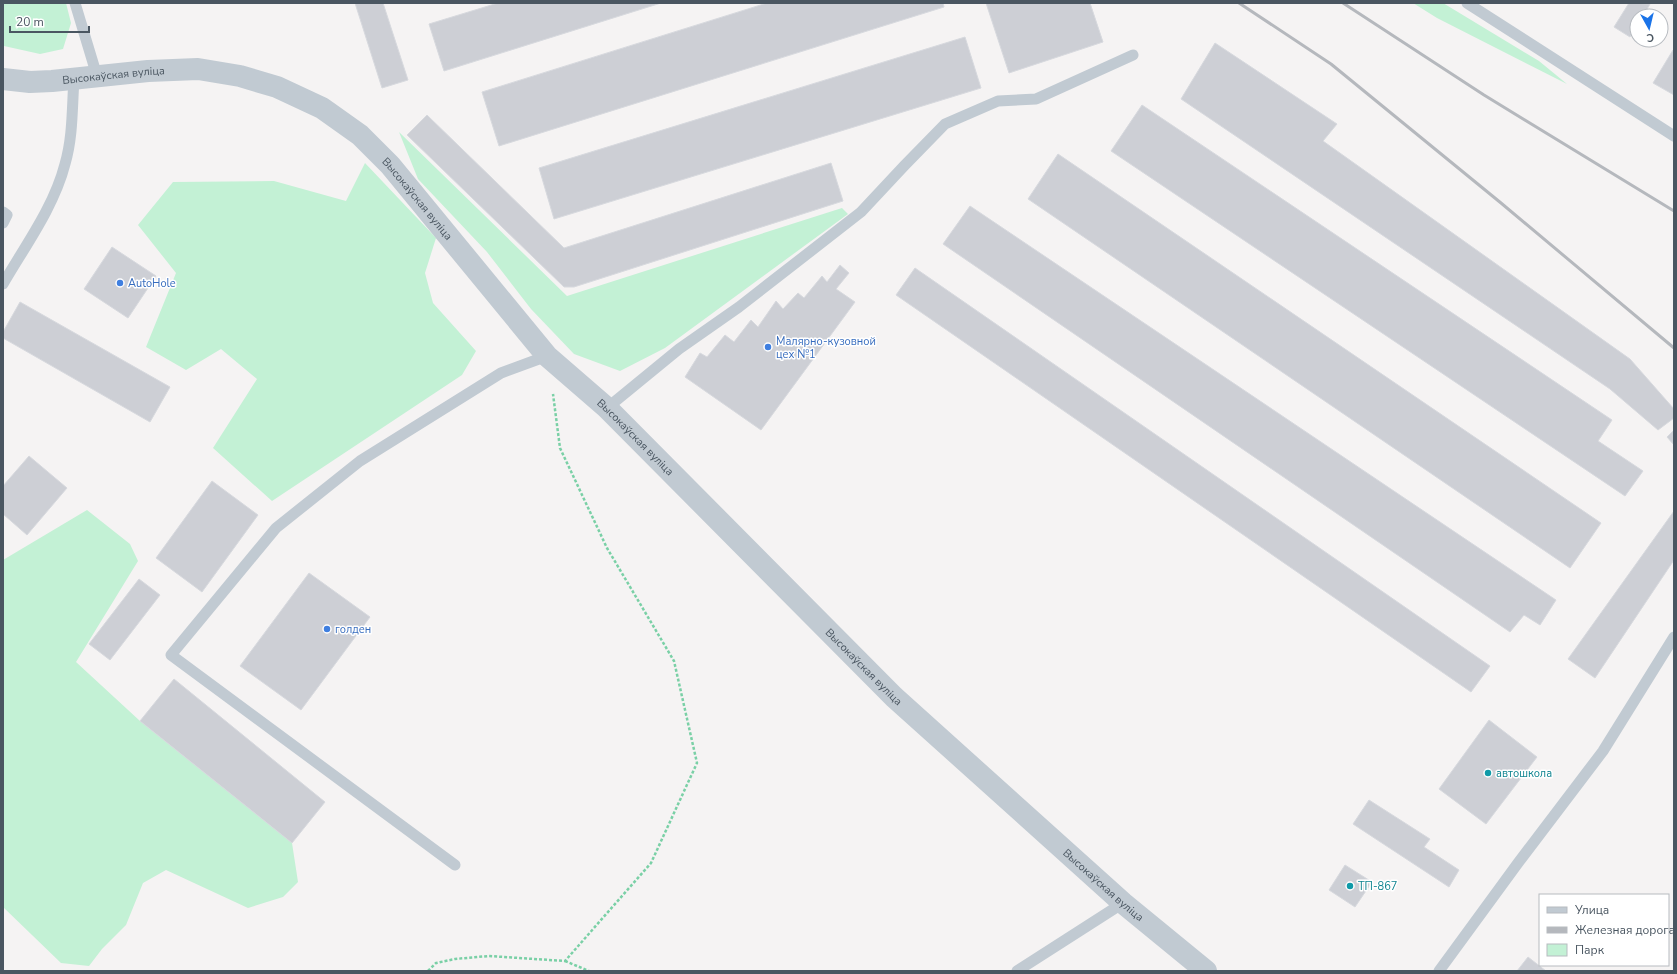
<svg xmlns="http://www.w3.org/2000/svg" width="1677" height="974" viewBox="0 0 1677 974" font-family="'Nunito Sans',sans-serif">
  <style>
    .green { fill: #c3f1d5 }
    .building { fill: #cdcfd5; stroke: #d7d9de }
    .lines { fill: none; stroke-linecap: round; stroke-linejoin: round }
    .path { stroke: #7ad0a6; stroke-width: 2.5; stroke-dasharray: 3 2; stroke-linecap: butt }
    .service { stroke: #c1cad2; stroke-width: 11 }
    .minor { stroke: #c1cad2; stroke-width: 22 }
    .rail { stroke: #b5b8bd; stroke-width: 3 }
    .shop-dot { fill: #3f7fe0; stroke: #fff; stroke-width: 1.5 }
    .culture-dot { fill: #0f9aa8; stroke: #fff; stroke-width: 1.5 }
    .labels { text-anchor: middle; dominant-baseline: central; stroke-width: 3; stroke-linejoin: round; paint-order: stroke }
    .street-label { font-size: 11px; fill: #4a5661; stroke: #fff }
    .shop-label { font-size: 11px; fill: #366cbe; stroke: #fff; text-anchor: start }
    .culture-label { font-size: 11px; fill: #0d838f; stroke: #fff; text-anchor: start }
  </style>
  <rect width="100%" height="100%" fill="#f5f3f3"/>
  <!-- green -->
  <path class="green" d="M 3,3 L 66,3 L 71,23 L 63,49 L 40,54 L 4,46 Z
    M 1413,3 L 1443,3 L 1539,61 L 1567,84 L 1437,18 Z
    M 399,132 L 567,296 L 842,208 L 848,214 L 665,348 L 620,371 L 574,354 L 531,309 L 487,252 L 418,179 Z
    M 365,163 L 436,238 L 425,273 L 433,303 L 476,351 L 462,375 L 272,501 L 213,448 L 257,379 L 221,349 L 186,370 L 146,347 L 176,273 L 138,225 L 173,182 L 274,181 L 346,201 Z
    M 87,510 L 130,544 L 138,561 L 76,662 L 140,721 L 292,843 L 298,882 L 283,897 L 248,908 L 166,870 L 143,883 L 126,925 L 102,949 L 89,966 L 61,963 L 3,907 L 3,560 Z"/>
  <!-- building -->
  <path class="building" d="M 355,3 L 383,3 L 408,80 L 382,88 Z
    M 498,3 L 661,3 L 444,71 L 429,24 Z
    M 767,3 L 943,3 L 944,7 L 499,146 L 482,92 Z
    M 986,3 L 1090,3 L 1103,42 L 1009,73 Z
    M 1629,3 L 1650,4 L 1643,16 L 1637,16 L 1637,25 L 1630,37 L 1614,27 Z
    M 965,37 L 981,88 L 554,219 L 539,168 Z
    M 1215,43 L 1337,124 L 1323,141 L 1630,359 L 1674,409 L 1674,418 L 1658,430 L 1610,389 L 1181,99 Z
    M 1673,50 L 1674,50 L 1674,95 L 1653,83 Z
    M 1142,105 L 1612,420 L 1598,441 L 1643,471 L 1625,496 L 1111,151 Z
    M 427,115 L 564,248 L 831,163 L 843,201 L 574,287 L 564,287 L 407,135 Z
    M 1058,154 L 1601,523 L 1570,568 L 1028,199 Z
    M 970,206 L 1556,600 L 1540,625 L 1524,615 L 1510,632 L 943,244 Z
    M 112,247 L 156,276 L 128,318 L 84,289 Z
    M 840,265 L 849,273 L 836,289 L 855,302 L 761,430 L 685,377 L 700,353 L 707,357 L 725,335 L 734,342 L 751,320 L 758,327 L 776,301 L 783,309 L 798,293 L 804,298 L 822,276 L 827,282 Z
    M 915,268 L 1490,666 L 1471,692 L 896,295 Z
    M 20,302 L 170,387 L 150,422 L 3,338 L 3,332 Z
    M 1674,430 L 1674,445 L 1667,437 Z
    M 29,456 L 67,488 L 27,535 L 3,514 L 3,486 Z
    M 212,481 L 258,515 L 202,592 L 156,558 Z
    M 1674,511 L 1674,560 L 1595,678 L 1568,659 Z
    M 309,573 L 370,617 L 301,710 L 240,666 Z
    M 139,579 L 160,595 L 110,660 L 89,644 Z
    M 174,679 L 325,802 L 292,843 L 140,721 Z
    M 1489,720 L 1537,757 L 1486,824 L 1439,789 Z
    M 1369,800 L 1430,839 L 1424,847 L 1459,870 L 1449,887 L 1353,824 Z
    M 1345,865 L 1372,882 L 1355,907 L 1329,890 Z
    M 1528,957 L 1546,971 L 1517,971 Z"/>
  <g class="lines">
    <!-- path -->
    <path class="path" d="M 565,961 L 589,971
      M 428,971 L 436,963 L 455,959 L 489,956 L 565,961 L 651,863 L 697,763 L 674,661 L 607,548 L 560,448 L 553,394"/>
    <!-- service -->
    <path class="service" d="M 75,3 L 97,76
      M 1467,3 L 1674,136
      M 3,212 L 7,215 L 3,223
      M 3,284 C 25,246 54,207 65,164 C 73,137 72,107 74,79
      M 607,408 L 679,349 L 739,307 L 861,212 L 904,166 L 945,124 L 998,101 L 1036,99 L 1133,55
      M 455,865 L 171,655 L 276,528 L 360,461 L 501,373 L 547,356
      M 1017,971 L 1123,903
      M 1439,971 L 1518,863 L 1603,751 L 1674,637"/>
    <!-- minor -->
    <path class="minor" id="s1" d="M 3,79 L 30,82 L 52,81 L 148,71 L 198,69 L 240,76 L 277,87 L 322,108 L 360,135 L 390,165 L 547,356 L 607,408 L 894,697 L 1123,903 L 1206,971"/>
    <!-- rail -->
    <path class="rail" d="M 1239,3 L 1331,64 L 1501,203 L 1674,348
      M 1343,3 L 1484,95 L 1674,211"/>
  </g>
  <!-- markers -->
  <g class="shop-dot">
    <circle cx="120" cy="283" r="4"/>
    <circle cx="768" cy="347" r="4"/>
    <circle cx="327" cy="629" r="4"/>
  </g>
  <g class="culture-dot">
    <circle cx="1488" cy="773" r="4"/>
    <circle cx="1350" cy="886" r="4"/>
  </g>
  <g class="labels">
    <!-- street labels -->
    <g class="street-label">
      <text stroke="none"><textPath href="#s1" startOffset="111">Высокаўская вуліца</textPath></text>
      <text stroke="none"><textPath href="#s1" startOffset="459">Высокаўская вуліца</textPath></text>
      <text stroke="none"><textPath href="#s1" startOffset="783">Высокаўская вуліца</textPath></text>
      <text stroke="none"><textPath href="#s1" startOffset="1107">Высокаўская вуліца</textPath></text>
      <text stroke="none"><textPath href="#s1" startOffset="1431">Высокаўская вуліца</textPath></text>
    </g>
    <!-- shop labels -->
    <g class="shop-label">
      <text x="128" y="283">AutoHole</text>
      <text x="776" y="341">Малярно-кузовной<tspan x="776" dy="13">цех №1</tspan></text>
      <text x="335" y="629">голден</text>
    </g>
    <!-- culture labels -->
    <g class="culture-label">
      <text x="1496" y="773">автошкола</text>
      <text x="1358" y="886">ТП-867</text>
    </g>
  </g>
  <!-- border -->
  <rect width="1677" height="974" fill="none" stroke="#4a5661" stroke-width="8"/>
  <!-- legend -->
  <rect x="1539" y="894" width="130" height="72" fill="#ffffff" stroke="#b7bbc0"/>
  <rect x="1547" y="907" width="20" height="6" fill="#c1cad2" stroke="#b7bbc0"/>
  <text x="1575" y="914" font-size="12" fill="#4a5661">Улица</text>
  <rect x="1547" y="927" width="20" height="6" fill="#b5b8bd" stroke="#b7bbc0"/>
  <text x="1575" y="934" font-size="12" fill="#4a5661">Железная дорога</text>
  <rect x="1547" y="944" width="20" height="12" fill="#c3f1d5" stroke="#b7bbc0"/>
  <text x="1575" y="954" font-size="12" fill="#4a5661">Парк</text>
  <!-- north arrow -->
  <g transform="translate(1649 28) rotate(172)"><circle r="19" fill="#ffffff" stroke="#b7bbc0"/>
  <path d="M0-3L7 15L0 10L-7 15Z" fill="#1a73e8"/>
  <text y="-6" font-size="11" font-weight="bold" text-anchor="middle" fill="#4a5661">С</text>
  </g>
  <!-- scale -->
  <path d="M10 26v6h79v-6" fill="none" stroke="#4a5661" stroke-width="2"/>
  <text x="16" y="26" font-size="12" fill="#4a5661" stroke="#ffffff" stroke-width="3" paint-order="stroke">20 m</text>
</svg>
